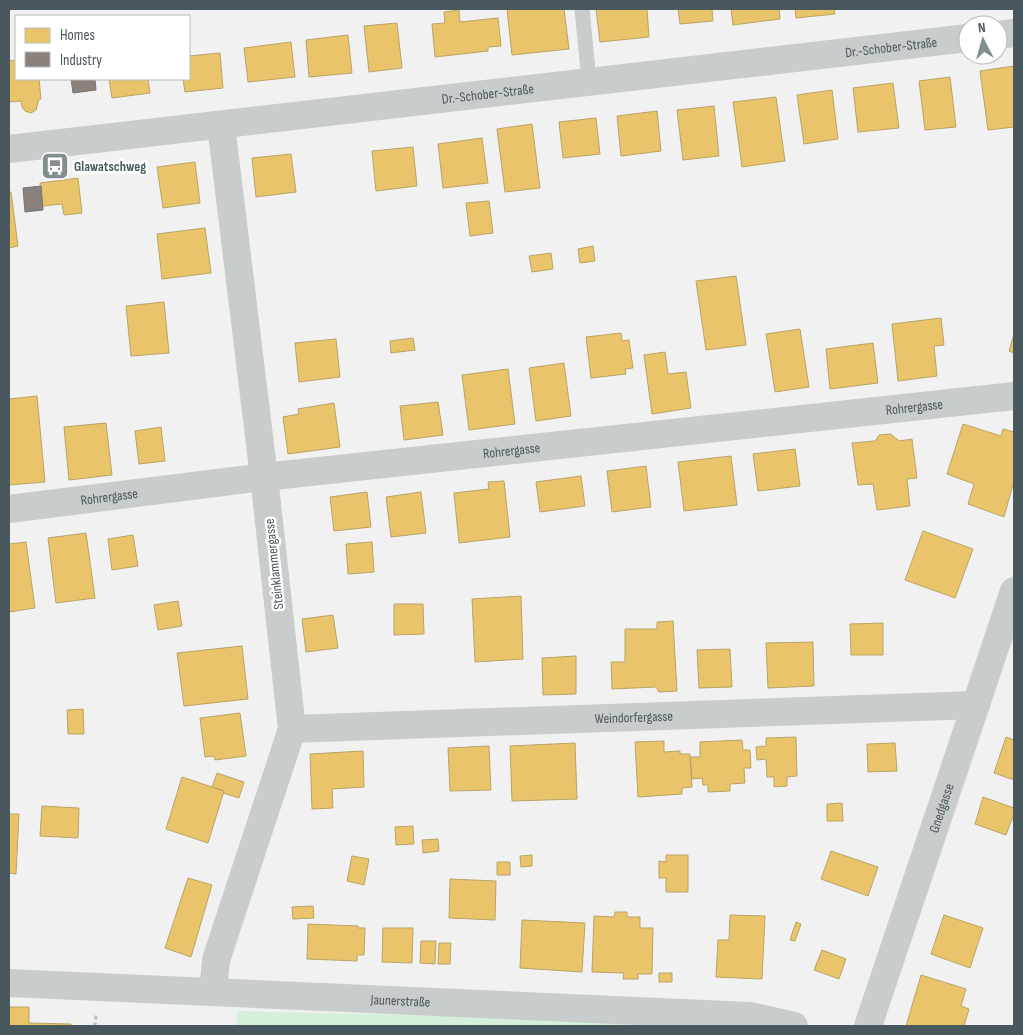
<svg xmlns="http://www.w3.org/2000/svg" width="1023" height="1035" viewBox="0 0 1023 1035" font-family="'Sofia Sans Condensed',sans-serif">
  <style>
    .green { fill: #d6efda }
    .homes { fill: #e9c46a; stroke: #b9a466 }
    .industry { fill: #8a817c; stroke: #767573 }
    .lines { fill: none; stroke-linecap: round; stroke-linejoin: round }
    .path { stroke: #b8c5be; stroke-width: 3; stroke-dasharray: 4 2.5; stroke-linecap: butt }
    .service { stroke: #c8cccd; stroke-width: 15 }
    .minor { stroke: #c8cccd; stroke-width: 28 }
    .tertiary { stroke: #c8cccd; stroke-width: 28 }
    .labels { text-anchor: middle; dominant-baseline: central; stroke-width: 5; stroke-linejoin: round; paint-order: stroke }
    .street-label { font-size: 14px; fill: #48585d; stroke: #fff }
    .poi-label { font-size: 14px; font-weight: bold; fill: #48585d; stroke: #fff; text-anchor: start }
  </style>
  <rect width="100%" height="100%" fill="#f1f1f1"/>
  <!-- green -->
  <path class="green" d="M 237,1011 L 628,1020 L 715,1026 L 237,1026 Z"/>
  <!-- homes -->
  <path class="homes" d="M 507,9 L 564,9 L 569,49 L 512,55 Z
    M 596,9 L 647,9 L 649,37 L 600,42 Z
    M 678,9 L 712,9 L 713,21 L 680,24 Z
    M 731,9 L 779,9 L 780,19 L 733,25 Z
    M 795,9 L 834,9 L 835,14 L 796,18 Z
    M 459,10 L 460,22 L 498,18 L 501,46 L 488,47 L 488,51 L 435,57 L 432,24 L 445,23 L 444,12 Z
    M 397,23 L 402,68 L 369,72 L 364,26 Z
    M 348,35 L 352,73 L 309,77 L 306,40 Z
    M 291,42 L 295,77 L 248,82 L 244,48 Z
    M 220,53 L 223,88 L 185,92 L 183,79 L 189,79 L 189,56 Z
    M 16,60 L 16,79 L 39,79 L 41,99 L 39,99 L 36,110 L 31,113 L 25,111 L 22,107 L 21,101 L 9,102 L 9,61 Z
    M 1014,66 L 1014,127 L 988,130 L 980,71 Z
    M 950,77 L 956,127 L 925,130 L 919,81 Z
    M 109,79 L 148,79 L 150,93 L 112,98 Z
    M 893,83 L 899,128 L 858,132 L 853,88 Z
    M 832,90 L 838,139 L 804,144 L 797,95 Z
    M 776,97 L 785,161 L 742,167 L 733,102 Z
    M 714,106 L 719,156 L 683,160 L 677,110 Z
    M 657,111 L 661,151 L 621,156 L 617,116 Z
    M 596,118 L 600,154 L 563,158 L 559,122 Z
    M 532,124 L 540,188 L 505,192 L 497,129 Z
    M 482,138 L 488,183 L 443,188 L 438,144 Z
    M 413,147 L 417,186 L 376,191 L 372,151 Z
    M 291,154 L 296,192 L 256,197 L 252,158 Z
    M 195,162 L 200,203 L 163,208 L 157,167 Z
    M 78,178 L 82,213 L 64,215 L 62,204 L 43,206 L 40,183 Z
    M 9,192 L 11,192 L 18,246 L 9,248 Z
    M 489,201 L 493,233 L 470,236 L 466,203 Z
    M 205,228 L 211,273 L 162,279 L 157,234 Z
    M 593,246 L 595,261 L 580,263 L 578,249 Z
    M 551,253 L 553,269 L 532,272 L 529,256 Z
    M 736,276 L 746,345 L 706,350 L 696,281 Z
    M 164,302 L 169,353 L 131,356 L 126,306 Z
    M 941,318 L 944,345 L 934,346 L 937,376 L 898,381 L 892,324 Z
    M 800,329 L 809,387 L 775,392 L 766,334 Z
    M 621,333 L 622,341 L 629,340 L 633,368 L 625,369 L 626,374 L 591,378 L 586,337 Z
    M 1014,334 L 1014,353 L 1009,351 Z
    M 413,338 L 415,350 L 391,353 L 390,341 Z
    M 336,339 L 340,377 L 299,382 L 295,343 Z
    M 873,343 L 878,383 L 830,389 L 826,349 Z
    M 665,352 L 668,374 L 686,372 L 691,408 L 652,414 L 644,355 Z
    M 564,363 L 571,416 L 536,421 L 529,368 Z
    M 508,369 L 515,424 L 469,430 L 462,375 Z
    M 37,396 L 45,482 L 9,485 L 9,399 Z
    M 438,402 L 443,435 L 404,440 L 400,406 Z
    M 334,403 L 340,447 L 288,454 L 283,417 L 299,414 L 298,409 Z
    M 106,423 L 112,475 L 69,480 L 64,427 Z
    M 963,424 L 1001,436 L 1003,429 L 1014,432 L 1014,481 L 1004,517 L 968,504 L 974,484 L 947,474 Z
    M 161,427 L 165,461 L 139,464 L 135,431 Z
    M 891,434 L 899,441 L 912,439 L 917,478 L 907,479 L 910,506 L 877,510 L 873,484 L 858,485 L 852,443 L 875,441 L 879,435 Z
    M 795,449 L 800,486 L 758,491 L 753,454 Z
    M 731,456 L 737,505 L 684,511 L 678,462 Z
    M 646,466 L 651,507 L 612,512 L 607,471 Z
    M 581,476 L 585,506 L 540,512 L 536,482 Z
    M 504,481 L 510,537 L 459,543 L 454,493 L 489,489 L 488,482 Z
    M 367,492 L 371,527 L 334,531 L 330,497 Z
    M 421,492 L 426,533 L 391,537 L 386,497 Z
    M 923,531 L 973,549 L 955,598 L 905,580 Z
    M 86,533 L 95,598 L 56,603 L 48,538 Z
    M 133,535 L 138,566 L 112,570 L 108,539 Z
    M 26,542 L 35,608 L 9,612 L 9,544 Z
    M 372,542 L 374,572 L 348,574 L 346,544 Z
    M 521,596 L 523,659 L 475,662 L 472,599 Z
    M 178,601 L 182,626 L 158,630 L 154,605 Z
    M 394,604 L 423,604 L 424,634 L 394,635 Z
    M 333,615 L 338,648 L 306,652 L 302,619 Z
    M 673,621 L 677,691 L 659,692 L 656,687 L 612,689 L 611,662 L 625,662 L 625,629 L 657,629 L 657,622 Z
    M 883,623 L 883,655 L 851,655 L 850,624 Z
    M 813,642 L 814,686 L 768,688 L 766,643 Z
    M 242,646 L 248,699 L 184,706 L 177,653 Z
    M 730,649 L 732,687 L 699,688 L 697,650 Z
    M 576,656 L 576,694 L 543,695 L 542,658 Z
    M 83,709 L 84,734 L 68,734 L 67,710 Z
    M 240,713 L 246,756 L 215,760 L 214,756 L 205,757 L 200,718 Z
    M 796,737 L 797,776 L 787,777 L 787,786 L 774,787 L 774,777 L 767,777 L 766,759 L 757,760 L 756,747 L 766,746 L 766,738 Z
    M 1006,737 L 1014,740 L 1014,780 L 994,773 Z
    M 742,740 L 743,750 L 750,750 L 751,768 L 744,768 L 745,783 L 730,784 L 730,791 L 708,792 L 708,785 L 703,785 L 702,778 L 692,779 L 690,757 L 700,757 L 700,742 Z
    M 664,741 L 664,752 L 680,751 L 680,754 L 690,754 L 692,787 L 682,788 L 682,794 L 638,797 L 635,742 Z
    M 575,743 L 577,799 L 512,801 L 510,746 Z
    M 895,743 L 897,771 L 868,772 L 867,744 Z
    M 489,746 L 491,790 L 450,791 L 448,748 Z
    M 363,751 L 364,787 L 332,789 L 333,808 L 312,809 L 310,754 Z
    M 217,773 L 244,782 L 239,798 L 223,793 L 224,791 L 212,787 Z
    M 182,777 L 224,791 L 208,843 L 166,829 Z
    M 983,797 L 1014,808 L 1014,814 L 1006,835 L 975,824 Z
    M 842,803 L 843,821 L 827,821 L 827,804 Z
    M 42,806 L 79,808 L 78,838 L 40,836 Z
    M 9,814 L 19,814 L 16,874 L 9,873 Z
    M 413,826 L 414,844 L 396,845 L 395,827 Z
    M 438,839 L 439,851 L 423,853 L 422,840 Z
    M 831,851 L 878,867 L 868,896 L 821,879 Z
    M 532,855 L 532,866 L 521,867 L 520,856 Z
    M 666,855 L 688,855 L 688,892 L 666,892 L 666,878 L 659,878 L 659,861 L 666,862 Z
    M 352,856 L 369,859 L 364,885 L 347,881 Z
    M 497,862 L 510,862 L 510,875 L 497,875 Z
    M 188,878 L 212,885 L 191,957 L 165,948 Z
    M 450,879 L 496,881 L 495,920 L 449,918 Z
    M 313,906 L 314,918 L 293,919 L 292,907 Z
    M 615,912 L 627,912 L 627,917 L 640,917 L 640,928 L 653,928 L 652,974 L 638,974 L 638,979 L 623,979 L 624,973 L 592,972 L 594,916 L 614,917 Z
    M 730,915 L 765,916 L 762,979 L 716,977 L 718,940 L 729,940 Z
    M 944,915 L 983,928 L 970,968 L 931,954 Z
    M 522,920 L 585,923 L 582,972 L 520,968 Z
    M 796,922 L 801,924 L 795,941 L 790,940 Z
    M 308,924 L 358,926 L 358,928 L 365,928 L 364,955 L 357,955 L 357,961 L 307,959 Z
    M 383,928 L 413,928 L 412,963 L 382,962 Z
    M 421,941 L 436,941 L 435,964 L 420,963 Z
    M 439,943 L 451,943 L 450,964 L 438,964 Z
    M 822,950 L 846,959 L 839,979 L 814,970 Z
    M 659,973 L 672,973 L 672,982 L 659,982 Z
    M 921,975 L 966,989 L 961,1006 L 969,1009 L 964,1026 L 906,1026 Z
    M 9,1007 L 29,1007 L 29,1023 L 71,1024 L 71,1026 L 9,1026 Z"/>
  <!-- industry -->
  <path class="industry" d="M 71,79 L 95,79 L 96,90 L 73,93 Z
    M 41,186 L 43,210 L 25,212 L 23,188 Z"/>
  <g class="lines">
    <!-- path -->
    <path class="path" d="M 95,1026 L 96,1013"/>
    <!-- service -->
    <path class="service" d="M 582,9 L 589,81"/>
    <!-- minor -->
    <g class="minor">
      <path id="s1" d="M 9,509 L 264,477 L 1014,396"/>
      <path id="s2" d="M 292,729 L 976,705"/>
      <path id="s3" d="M 9,983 L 750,1016 L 794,1026"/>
      <path d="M 213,992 L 216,960 L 292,729 L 264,477 L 221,125"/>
      <path id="s4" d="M 868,1026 L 1014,591"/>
    </g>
    <!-- tertiary -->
    <g class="tertiary">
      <path d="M 998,35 L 1014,33"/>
      <path id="s5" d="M 9,149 L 968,38"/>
    </g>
  </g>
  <!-- icons -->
  <defs>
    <g id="bus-square" transform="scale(1.4375)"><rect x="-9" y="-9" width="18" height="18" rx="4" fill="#838e91" stroke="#fff"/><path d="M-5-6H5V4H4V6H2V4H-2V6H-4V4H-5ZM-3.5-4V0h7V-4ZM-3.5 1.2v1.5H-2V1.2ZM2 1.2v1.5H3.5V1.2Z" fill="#fff"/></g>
  </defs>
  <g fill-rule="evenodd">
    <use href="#bus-square" x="55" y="166"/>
  </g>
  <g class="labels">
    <!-- street labels -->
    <g class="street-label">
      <text stroke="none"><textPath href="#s5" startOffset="888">Dr.-Schober-Straße</textPath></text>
      <text stroke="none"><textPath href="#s5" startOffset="482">Dr.-Schober-Straße</textPath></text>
      <text stroke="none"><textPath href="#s1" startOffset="911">Rohrergasse</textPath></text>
      <text stroke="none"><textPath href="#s1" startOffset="506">Rohrergasse</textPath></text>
      <text stroke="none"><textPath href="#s1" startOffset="101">Rohrergasse</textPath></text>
      <text transform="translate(274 564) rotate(-96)">Steinklammergasse</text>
      <text stroke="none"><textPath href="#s2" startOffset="342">Weindorfergasse</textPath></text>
      <text stroke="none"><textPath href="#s4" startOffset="230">Gnedgasse</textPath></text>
      <text stroke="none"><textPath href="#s3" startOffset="392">Jaunerstraße</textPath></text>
    </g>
    <!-- poi labels -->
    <g class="poi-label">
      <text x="74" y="166">Glawatschweg</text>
    </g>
  </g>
  <!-- border -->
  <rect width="1023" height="1035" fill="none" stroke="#48585d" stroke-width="20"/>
  <!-- legend -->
  <rect x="15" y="15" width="175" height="65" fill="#ffffff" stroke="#b6bcbe"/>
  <rect x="25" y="28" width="25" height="15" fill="#e9c46a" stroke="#b6bcbe"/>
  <text x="60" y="40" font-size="15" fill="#48585d">Homes</text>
  <rect x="25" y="52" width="25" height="15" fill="#8a817c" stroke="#b6bcbe"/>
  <text x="60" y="65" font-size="15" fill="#48585d">Industry</text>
  <!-- north arrow -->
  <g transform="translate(983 40) rotate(354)"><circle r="24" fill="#ffffff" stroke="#b6bcbe"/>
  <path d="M0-4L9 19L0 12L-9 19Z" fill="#838e91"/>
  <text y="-8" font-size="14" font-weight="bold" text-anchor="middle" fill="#48585d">N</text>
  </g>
</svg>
